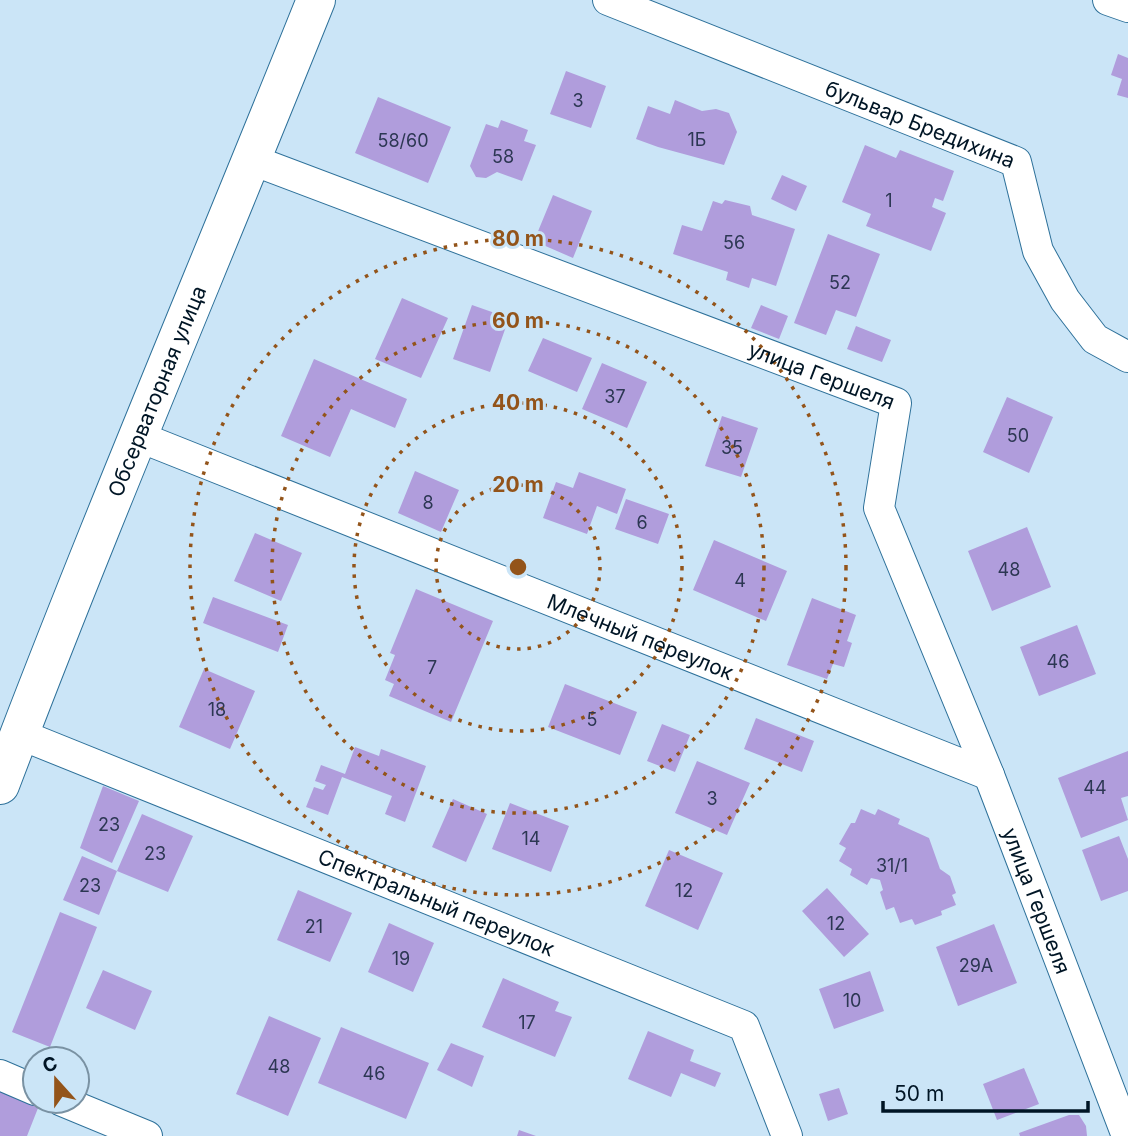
<svg xmlns="http://www.w3.org/2000/svg" width="1128" height="1136" viewBox="0 0 1128 1136" font-family="Inter,sans-serif">
  <style>
    .building { fill: #b09ddc }
    .lines { fill: none; stroke-linecap: round; stroke-linejoin: round }
    .minor-casing { stroke: #2e719a; stroke-width: 32 }
    .secondary-casing { stroke: #2e719a; stroke-width: 40 }
    .minor { stroke: #fff; stroke-width: 30 }
    .secondary { stroke: #fff; stroke-width: 38 }
    .ring { fill: none; stroke: #93541a; stroke-width: 3.5; stroke-dasharray: 3.5 7 }
    .labels { text-anchor: middle; dominant-baseline: central; stroke-width: 6; stroke-linejoin: round; paint-order: stroke }
    .number-label { font-size: 18px; fill: #2c3753 }
    .street-label { font-size: 21px; fill: #001525; stroke: #cbe5f7 }
    .centre { fill: #93541a; stroke: #cbe5f7; stroke-width: 3.5 }
    .ring-label { font-size: 21px; text-anchor: middle; font-weight: bold; fill: #93541a; stroke: #cbe5f7; stroke-width: 6; stroke-linejoin: round; paint-order: stroke }
  </style>
  <rect width="100%" height="100%" fill="#cbe5f7"/>
  <!-- building -->
  <path class="building" d="M 1118,54 L 1128,58 L 1128,98 L 1117,95 L 1122,79 L 1111,75 Z
    M 566,71 L 606,86 L 591,128 L 550,114 Z
    M 378,97 L 451,127 L 428,183 L 355,153 Z
    M 675,100 L 702,111 L 716,109 L 729,113 L 737,132 L 724,165 L 658,147 L 636,139 L 648,106 L 670,114 Z
    M 501,120 L 528,130 L 524,141 L 536,145 L 522,181 L 497,172 L 486,178 L 476,177 L 470,166 L 486,124 L 498,128 Z
    M 865,145 L 896,158 L 900,150 L 954,171 L 943,201 L 935,198 L 932,207 L 946,213 L 931,251 L 866,226 L 871,214 L 842,202 Z
    M 782,175 L 807,186 L 796,211 L 771,199 Z
    M 553,195 L 592,211 L 573,258 L 534,241 Z
    M 725,200 L 750,206 L 752,215 L 795,229 L 776,286 L 752,278 L 749,288 L 726,280 L 728,272 L 673,254 L 682,225 L 702,231 L 713,201 L 722,204 Z
    M 828,234 L 880,254 L 856,317 L 836,310 L 826,335 L 794,323 Z
    M 402,298 L 448,318 L 421,378 L 375,359 Z
    M 472,305 L 509,318 L 490,372 L 453,359 Z
    M 761,305 L 788,316 L 779,339 L 751,328 Z
    M 856,326 L 891,340 L 882,362 L 847,349 Z
    M 543,338 L 592,358 L 577,392 L 528,371 Z
    M 314,359 L 407,399 L 395,428 L 351,409 L 330,457 L 281,436 Z
    M 602,363 L 647,382 L 627,428 L 582,409 Z
    M 1007,397 L 1053,417 L 1029,473 L 983,452 Z
    M 722,416 L 758,428 L 741,477 L 705,466 Z
    M 415,471 L 459,490 L 441,532 L 398,513 Z
    M 579,472 L 626,489 L 617,514 L 597,506 L 587,534 L 543,518 L 556,482 L 573,488 Z
    M 626,499 L 669,514 L 658,544 L 615,529 Z
    M 1027,527 L 1051,587 L 992,611 L 968,551 Z
    M 255,533 L 302,553 L 281,601 L 234,581 Z
    M 714,540 L 787,571 L 766,621 L 693,590 Z
    M 416,589 L 493,621 L 451,722 L 389,696 L 394,684 L 385,680 L 395,655 L 390,653 Z
    M 213,597 L 288,625 L 278,652 L 203,623 Z
    M 812,598 L 856,615 L 847,641 L 852,643 L 844,667 L 833,664 L 827,679 L 787,665 Z
    M 1077,625 L 1096,674 L 1039,696 L 1020,647 Z
    M 204,669 L 255,691 L 230,749 L 179,727 Z
    M 565,684 L 637,712 L 620,755 L 548,727 Z
    M 756,718 L 814,741 L 802,772 L 744,749 Z
    M 662,724 L 690,735 L 675,772 L 647,761 Z
    M 355,747 L 379,756 L 381,749 L 426,766 L 405,822 L 385,814 L 392,796 L 342,777 L 328,815 L 306,807 L 314,787 L 323,790 L 326,785 L 315,781 L 321,765 L 345,774 Z
    M 1128,751 L 1128,796 L 1121,798 L 1128,820 L 1081,838 L 1058,778 Z
    M 697,761 L 750,783 L 727,835 L 675,813 Z
    M 103,786 L 139,801 L 112,863 L 80,848 Z
    M 453,799 L 487,814 L 466,862 L 432,847 Z
    M 510,803 L 569,826 L 551,872 L 492,849 Z
    M 861,809 L 875,815 L 878,809 L 900,819 L 898,824 L 929,838 L 940,869 L 950,876 L 956,893 L 952,895 L 956,905 L 941,911 L 942,915 L 915,925 L 912,919 L 900,923 L 894,907 L 886,910 L 880,892 L 883,890 L 880,880 L 871,878 L 867,885 L 850,875 L 852,869 L 839,861 L 846,848 L 839,844 L 851,823 L 855,823 Z
    M 142,814 L 193,836 L 168,892 L 117,871 Z
    M 1119,836 L 1128,859 L 1128,891 L 1101,901 L 1082,850 Z
    M 669,850 L 723,873 L 698,930 L 645,906 Z
    M 82,856 L 117,871 L 99,915 L 63,900 Z
    M 827,888 L 869,934 L 844,957 L 802,911 Z
    M 298,890 L 352,913 L 330,962 L 277,940 Z
    M 60,912 L 97,927 L 50,1047 L 12,1032 Z
    M 389,923 L 434,943 L 413,992 L 368,972 Z
    M 994,924 L 1017,983 L 958,1006 L 936,947 Z
    M 103,970 L 152,991 L 135,1030 L 86,1008 Z
    M 870,971 L 884,1011 L 834,1029 L 819,989 Z
    M 503,978 L 559,1002 L 555,1011 L 572,1017 L 555,1057 L 482,1027 Z
    M 269,1016 L 321,1038 L 288,1116 L 236,1094 Z
    M 341,1027 L 429,1063 L 406,1119 L 318,1083 Z
    M 648,1031 L 694,1050 L 690,1061 L 721,1073 L 715,1087 L 681,1073 L 671,1097 L 628,1079 Z
    M 451,1043 L 484,1056 L 472,1087 L 437,1070 Z
    M 1024,1068 L 1039,1104 L 997,1120 L 983,1084 Z
    M 0,1088 L 40,1103 L 27,1136 L 0,1136 Z
    M 839,1088 L 848,1114 L 828,1121 L 819,1094 Z
    M 1069,1115 L 1079,1115 L 1086,1126 L 1087,1136 L 1020,1136 L 1019,1133 Z
    M 519,1130 L 536,1136 L 517,1136 Z"/>
  <g class="lines">
    <!-- minor casing -->
    <g class="minor-casing">
      <g id="minor">
        <path id="s1" d="M 608,0 L 1016,162 L 1038,251 L 1065,300 L 1095,339 L 1128,357"/>
        <path d="M 1108,0 L 1128,7"/>
        <path id="s2" d="M 252,160 L 896,403 L 879,508 L 989,775 L 1127,1136"/>
        <path id="s3" d="M 137,436 L 989,775"/>
        <path id="s4" d="M 19,734 L 744,1026 L 787,1136"/>
        <path d="M 0,1075 L 35,1090"/>
        <path d="M 62,1101 L 147,1136"/>
      </g>
    </g>
    <!-- secondary casing -->
    <g class="secondary-casing">
      <g id="secondary">
        <path id="s5" d="M 0,785 C 100,521 211,262 316,0"/>
      </g>
    </g>
    <!-- minor -->
    <use href="#minor" class="minor"/>
    <!-- secondary -->
    <use href="#secondary" class="secondary"/>
  </g>
  <!-- distance rings -->
  <g class="ring">
    <circle cx="518" cy="567" r="82"/>
    <circle cx="518" cy="567" r="164"/>
    <circle cx="518" cy="567" r="246"/>
    <circle cx="518" cy="567" r="328"/>
  </g>
  <g class="labels">
    <!-- number labels -->
    <g class="number-label">
      <text x="578" y="100">3</text>
      <text x="697" y="139">1Б</text>
      <text x="403" y="140">58/60</text>
      <text x="503" y="156">58</text>
      <text x="889" y="200">1</text>
      <text x="734" y="242">56</text>
      <text x="840" y="282">52</text>
      <text x="615" y="396">37</text>
      <text x="1018" y="435">50</text>
      <text x="732" y="447">35</text>
      <text x="428" y="502">8</text>
      <text x="642" y="522">6</text>
      <text x="1009" y="569">48</text>
      <text x="740" y="580">4</text>
      <text x="1058" y="661">46</text>
      <text x="432" y="667">7</text>
      <text x="217" y="709">18</text>
      <text x="592" y="719">5</text>
      <text x="1095" y="787">44</text>
      <text x="712" y="798">3</text>
      <text x="109" y="824">23</text>
      <text x="531" y="838">14</text>
      <text x="155" y="853">23</text>
      <text x="892" y="865">31/1</text>
      <text x="90" y="885">23</text>
      <text x="684" y="890">12</text>
      <text x="836" y="923">12</text>
      <text x="314" y="926">21</text>
      <text x="401" y="958">19</text>
      <text x="976" y="965">29А</text>
      <text x="852" y="1000">10</text>
      <text x="527" y="1022">17</text>
      <text x="279" y="1066">48</text>
      <text x="374" y="1073">46</text>
    </g>
    <!-- street labels -->
    <g class="street-label">
      <text stroke="none"><textPath href="#s1" startOffset="336">бульвар Бредихина</textPath></text>
      <text stroke="none"><textPath href="#s2" startOffset="609">улица Гершеля</textPath></text>
      <text stroke="none"><textPath href="#s5" startOffset="424">Обсерваторная улица</textPath></text>
      <text stroke="none"><textPath href="#s3" startOffset="542">Млечный переулок</textPath></text>
      <text stroke="none"><textPath href="#s2" startOffset="1218">улица Гершеля</textPath></text>
      <text stroke="none"><textPath href="#s4" startOffset="450">Спектральный переулок</textPath></text>
    </g>
  </g>
  <circle cx="518" cy="567" r="10" class="centre"/>
  <g class="ring-label">
    <text x="518" y="246">80 m</text>
    <text x="518" y="328">60 m</text>
    <text x="518" y="410">40 m</text>
    <text x="518" y="492">20 m</text>
  </g>
  <!-- north arrow -->
  <g transform="translate(56 1080) rotate(339)"><circle r="33" fill="#cbe5f7" stroke="#7a92a3" stroke-width="2"/>
  <path d="M0-5L12 26L0 18L-12 26Z" fill="#93541a"/>
  <text y="-10" font-size="19" font-weight="bold" text-anchor="middle" fill="#001525">С</text>
  </g>
  <!-- scale -->
  <path d="M883 1101v10h205v-10" fill="none" stroke="#001525" stroke-width="3.5"/>
  <text x="894" y="1101" font-size="21" fill="#001525" stroke="#cbe5f7" stroke-width="5" paint-order="stroke">50 m</text>
</svg>
